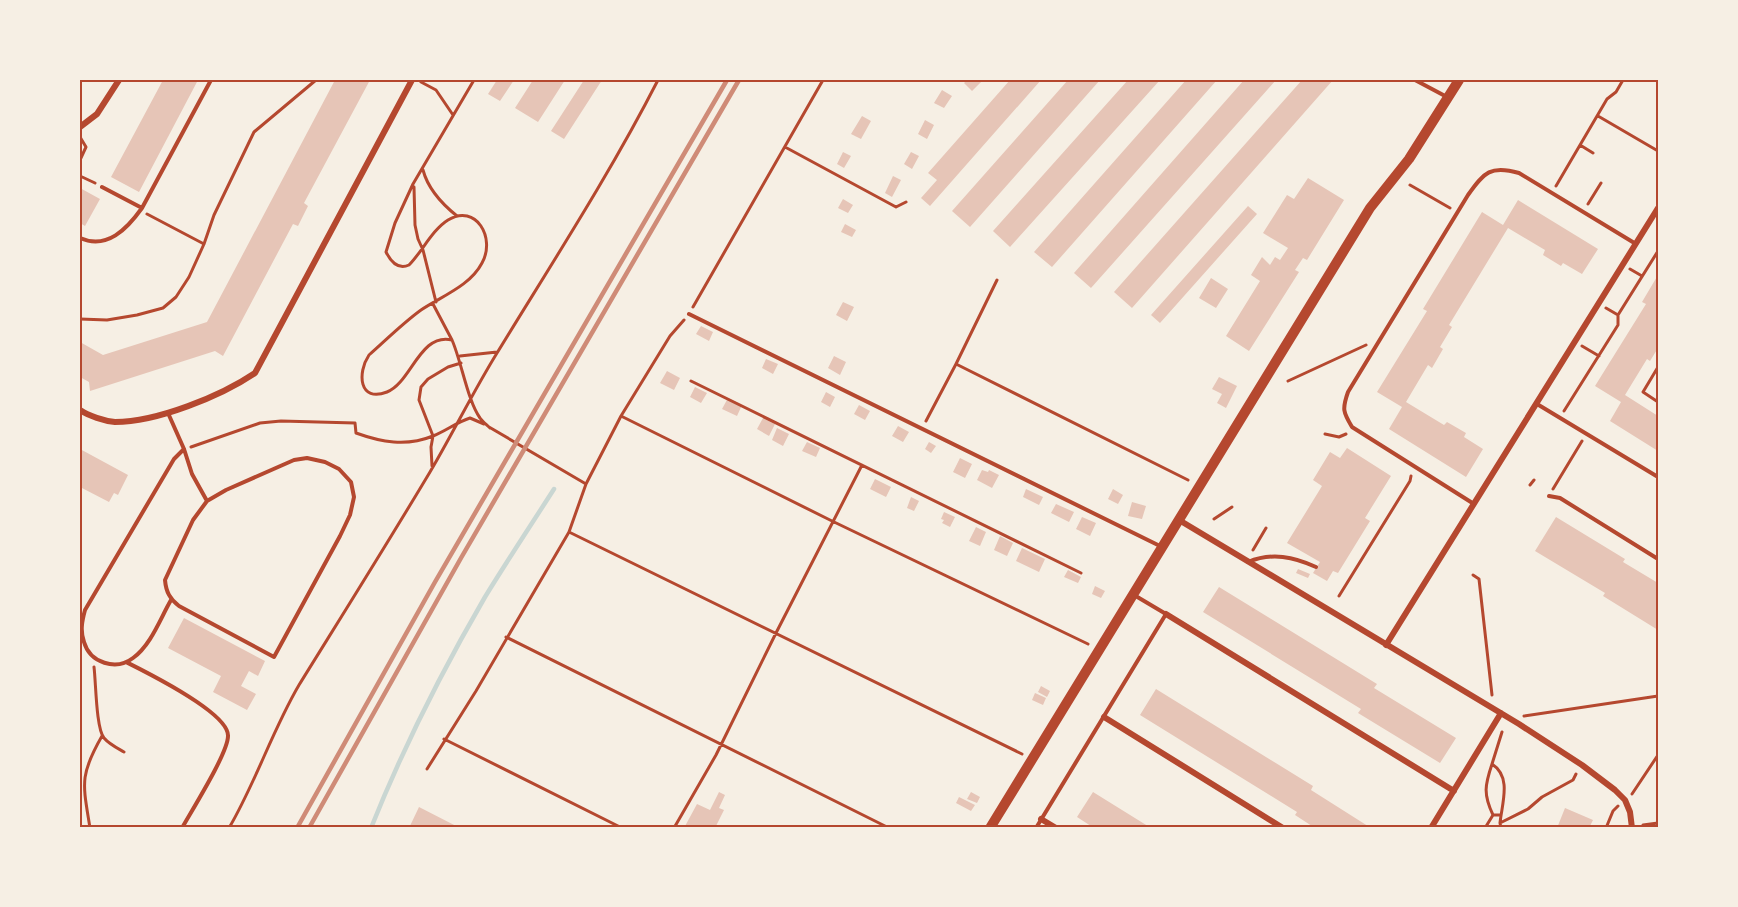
<svg xmlns="http://www.w3.org/2000/svg" width="1738" height="907" viewBox="0 0 1738 907" font-family="'DM Sans',sans-serif">
  <style>
    .lines { fill: none; stroke-linecap: round; stroke-linejoin: round }
    .stream { stroke: #c9d6d2; stroke-width: 4.5 }
    .building { fill: #e6c5b7 }
    .path { stroke: #b5482f; stroke-width: 3 }
    .service { stroke: #b5482f; stroke-width: 4 }
    .minor { stroke: #b5482f; stroke-width: 6 }
    .tertiary { stroke: #b5482f; stroke-width: 10 }
    .rail { stroke: #cf8b77; stroke-width: 4.5 }
    .neatline { fill: none; stroke: #b5482f; stroke-width: 2 }
  </style>
  <rect width="100%" height="100%" fill="#f6efe4"/>
  <g class="lines">
    <!-- stream -->
    <path class="stream" d="M 371,828 C 403,748 442,671 485,597 C 507,561 531,525 554,489"/>
  </g>
  <!-- building -->
  <path class="building" d="M 163,80 L 198,80 L 139,192 L 111,177 Z
    M 335,80 L 370,80 L 304,203 L 308,206 L 298,226 L 293,224 L 223,356 L 215,351 L 90,391 L 89,382 L 80,377 L 80,342 L 103,355 L 207,322 Z
    M 497,80 L 514,80 L 500,101 L 488,94 Z
    M 533,80 L 565,80 L 538,122 L 515,108 Z
    M 584,80 L 602,80 L 564,139 L 551,131 Z
    M 967,80 L 983,80 L 972,91 L 964,83 Z
    M 1010,80 L 1041,80 L 930,206 L 921,198 L 937,180 L 928,173 Z
    M 1068,80 L 1100,80 L 970,227 L 952,211 Z
    M 1128,80 L 1160,80 L 1010,247 L 993,231 Z
    M 1186,80 L 1217,80 L 1052,267 L 1034,252 Z
    M 1244,80 L 1276,80 L 1091,288 L 1074,273 Z
    M 1302,80 L 1333,80 L 1132,308 L 1114,292 Z
    M 942,90 L 952,96 L 944,108 L 934,103 Z
    M 862,116 L 871,121 L 861,139 L 851,134 Z
    M 925,120 L 934,125 L 927,139 L 918,134 Z
    M 843,152 L 851,156 L 844,168 L 837,164 Z
    M 911,152 L 919,156 L 912,169 L 904,164 Z
    M 893,176 L 901,180 L 892,197 L 885,193 Z
    M 1308,178 L 1344,200 L 1307,260 L 1303,258 L 1295,270 L 1299,272 L 1249,351 L 1226,336 L 1260,281 L 1251,275 L 1262,257 L 1270,265 L 1275,257 L 1280,260 L 1288,248 L 1263,233 L 1287,195 L 1294,199 Z
    M 80,188 L 100,199 L 85,226 L 80,223 Z
    M 843,199 L 853,205 L 848,213 L 838,208 Z
    M 1518,200 L 1598,249 L 1582,274 L 1563,263 L 1561,266 L 1543,255 L 1545,250 L 1508,228 L 1449,325 L 1452,327 L 1440,347 L 1443,349 L 1432,368 L 1428,365 L 1406,402 L 1444,425 L 1447,422 L 1466,433 L 1464,437 L 1483,449 L 1466,477 L 1389,429 L 1402,407 L 1377,392 L 1427,311 L 1423,309 L 1482,212 L 1503,225 Z
    M 1248,206 L 1257,214 L 1160,323 L 1151,315 Z
    M 845,224 L 856,230 L 852,237 L 841,232 Z
    M 1658,275 L 1658,348 L 1650,361 L 1647,359 L 1625,395 L 1658,416 L 1658,451 L 1610,421 L 1621,402 L 1595,386 L 1646,304 L 1642,302 Z
    M 1211,278 L 1228,289 L 1216,308 L 1199,298 Z
    M 843,302 L 854,307 L 847,321 L 836,315 Z
    M 701,326 L 713,332 L 709,341 L 696,334 Z
    M 834,356 L 846,362 L 840,375 L 828,368 Z
    M 766,359 L 778,364 L 773,374 L 762,368 Z
    M 667,371 L 680,378 L 674,390 L 660,383 Z
    M 1219,377 L 1237,386 L 1226,408 L 1217,403 L 1222,394 L 1212,389 Z
    M 695,387 L 707,393 L 701,403 L 690,397 Z
    M 826,392 L 835,397 L 830,407 L 821,402 Z
    M 728,398 L 742,405 L 737,416 L 722,409 Z
    M 859,405 L 870,411 L 865,420 L 854,414 Z
    M 763,418 L 775,424 L 769,436 L 757,429 Z
    M 898,426 L 909,432 L 903,442 L 892,436 Z
    M 777,428 L 789,434 L 783,446 L 772,440 Z
    M 807,442 L 820,448 L 816,457 L 802,451 Z
    M 929,442 L 936,446 L 931,453 L 925,449 Z
    M 1347,448 L 1391,476 L 1365,518 L 1370,521 L 1338,573 L 1333,571 L 1327,581 L 1313,573 L 1320,562 L 1287,543 L 1322,486 L 1313,480 L 1330,452 L 1340,458 Z
    M 80,449 L 128,475 L 118,495 L 114,493 L 109,502 L 80,487 Z
    M 960,458 L 972,464 L 965,478 L 953,472 Z
    M 982,470 L 988,472 L 989,470 L 999,475 L 992,488 L 977,480 Z
    M 875,479 L 891,487 L 886,497 L 870,489 Z
    M 1026,489 L 1043,497 L 1039,505 L 1023,497 Z
    M 1113,489 L 1123,495 L 1118,504 L 1108,499 Z
    M 911,497 L 919,501 L 914,511 L 907,508 Z
    M 1132,502 L 1146,506 L 1142,519 L 1128,516 Z
    M 1056,504 L 1074,512 L 1069,522 L 1051,513 Z
    M 944,512 L 955,517 L 950,527 L 942,523 L 944,520 L 941,519 Z
    M 1082,517 L 1096,523 L 1090,536 L 1076,529 Z
    M 1556,517 L 1625,559 L 1623,562 L 1658,583 L 1658,630 L 1603,596 L 1605,593 L 1535,551 Z
    M 976,527 L 986,532 L 980,546 L 969,541 Z
    M 1000,536 L 1013,543 L 1007,556 L 994,550 Z
    M 1022,548 L 1045,559 L 1039,572 L 1016,561 Z
    M 1298,569 L 1310,574 L 1308,578 L 1296,573 Z
    M 1068,570 L 1081,577 L 1078,583 L 1064,577 Z
    M 1095,586 L 1105,591 L 1101,598 L 1092,594 Z
    M 1219,587 L 1377,684 L 1374,688 L 1456,738 L 1440,763 L 1358,713 L 1361,709 L 1203,612 Z
    M 184,618 L 265,661 L 258,676 L 249,671 L 241,686 L 256,694 L 247,710 L 213,692 L 221,676 L 168,648 Z
    M 1041,686 L 1050,691 L 1047,697 L 1038,692 Z
    M 1156,689 L 1313,786 L 1311,790 L 1371,828 L 1315,828 L 1295,815 L 1297,812 L 1140,715 Z
    M 1035,693 L 1046,698 L 1043,705 L 1032,700 Z
    M 719,792 L 725,795 L 719,808 L 724,810 L 715,828 L 684,828 L 697,804 L 710,810 Z
    M 971,792 L 980,797 L 977,803 L 967,799 Z
    M 1093,792 L 1151,828 L 1094,828 L 1077,817 Z
    M 959,797 L 975,805 L 971,811 L 956,803 Z
    M 419,807 L 460,828 L 409,828 Z
    M 1565,808 L 1593,820 L 1589,828 L 1557,828 Z"/>
  <g class="lines">
    <!-- path -->
    <path class="path" d="M 474,80 L 413,184 L 395,223 L 386,252 C 391,262 398,270 409,265 C 422,252 432,230 448,220 C 476,203 496,238 482,263 C 470,286 442,296 421,310 C 403,323 386,340 369,355 C 357,373 359,403 387,392 C 411,383 420,332 452,340 C 461,360 468,402 480,418 C 482,421 487,425 490,428
      M 421,82 L 436,90 L 453,115
      M 1598,116 L 1658,151
      M 1580,145 L 1593,153
      M 785,147 L 896,207 L 906,202
      M 80,160 L 86,147 L 80,137
      M 423,170 C 428,189 442,204 457,216
      M 80,176 L 95,183
      M 1410,185 L 1450,208
      M 1556,186 L 1607,99 L 1616,92 L 1623,80
      M 414,187 L 415,225 L 418,239 L 423,250 L 436,302
      M 1588,204 L 1601,183
      M 147,214 L 204,244
      M 1630,269 L 1642,276
      M 433,304 L 452,340
      M 693,307 L 823,80
      M 1606,308 L 1618,315
      M 80,319 L 107,320 L 137,315 L 163,308 L 176,297 L 189,277 L 204,244 L 214,215 L 254,132 L 316,80
      M 1582,346 L 1599,356
      M 460,356 L 497,352
      M 956,364 L 997,280
      M 1658,367 L 1643,392 L 1658,402
      M 691,381 L 1081,573
      M 1288,381 L 1366,345
      M 1564,411 L 1618,325 L 1618,315 L 1658,251
      M 621,416 L 832,521 L 1088,644
      M 926,421 L 956,364 L 1188,480
      M 489,427 L 586,484
      M 1325,434 L 1339,437 L 1346,434
      M 191,447 L 260,423 L 281,421 L 355,423 L 356,433 C 381,442 406,447 433,436 C 446,431 457,422 470,418 L 484,424
      M 432,466 L 431,447 L 433,436 L 419,400 L 421,387 L 428,379 L 448,367 L 461,363
      M 1530,485 L 1534,480
      M 1553,489 L 1582,441
      M 1214,519 L 1232,507
      M 569,532 L 1022,754
      M 1253,550 L 1266,528
      M 1473,575 L 1479,579 L 1492,695
      M 1339,596 L 1410,481 L 1411,476
      M 506,637 L 889,828
      M 94,667 C 96,683 96,728 104,738 C 109,744 117,748 124,752
      M 1524,716 L 1658,696
      M 444,739 L 622,828
      M 1492,764 C 1485,785 1483,794 1493,815
      M 427,769 L 476,691 L 569,532 L 586,484 L 621,416 L 670,336 L 684,320
      M 1632,794 L 1658,755
      M 1500,823 L 1528,809 L 1542,797 L 1573,780 L 1576,774
      M 1643,825 L 1658,823
      M 90,828 C 83,784 79,776 102,736
      M 229,828 C 256,782 272,731 299,685 C 343,614 387,544 430,472 C 453,433 473,392 497,353 C 552,263 610,174 658,80
      M 674,828 L 716,755 L 776,633 L 862,465
      M 1485,828 L 1493,815 L 1501,815
      M 1501,828 L 1500,823 C 1502,803 1512,777 1492,764 L 1502,732
      M 1606,828 L 1613,811 L 1618,806"/>
    <!-- service -->
    <path class="service" d="M 1415,80 L 1447,97
      M 102,187 L 142,208
      M 80,238 C 107,250 127,229 142,208 L 211,80
      M 689,314 L 1162,547
      M 1537,404 L 1658,477
      M 168,413 L 184,449 L 192,474 L 207,501
      M 307,458 L 325,462 L 339,469 L 351,482 L 354,497 L 350,515 L 340,536 L 274,657 L 179,606 C 170,599 166,592 165,580 L 193,520 L 207,501 L 226,490 L 294,460 Z
      M 1549,496 L 1560,498 L 1658,559
      M 1474,504 L 1352,427 C 1343,412 1342,409 1348,392 L 1468,195 C 1484,172 1491,165 1519,173 L 1636,244
      M 1248,562 C 1272,552 1294,557 1316,567
      M 171,600 C 160,619 151,645 133,658 C 116,671 90,663 84,642 C 80,631 82,621 85,610 L 174,459 L 184,449
      M 126,662 C 146,672 229,713 228,736 C 228,753 192,810 182,828
      M 1036,828 L 1166,614 L 1134,595"/>
    <!-- minor -->
    <path class="minor" d="M 80,127 L 97,114 L 119,80
      M 80,410 C 89,416 104,421 115,422 C 157,422 221,396 255,373 L 412,80
      M 1179,520 L 1519,724 L 1582,765 L 1615,790 L 1625,800 L 1630,812 L 1632,828
      M 1166,614 L 1454,791
      M 1386,645 L 1658,208
      M 1104,717 L 1283,828
      M 1041,819 L 1056,828
      M 1431,828 L 1501,713"/>
    <!-- tertiary -->
    <path class="tertiary" d="M 990,828 L 1370,208 L 1409,159 L 1459,80"/>
    <!-- rail -->
    <path class="rail" d="M 297,828 L 435,582 L 727,80
      M 309,828 L 461,558 L 739,80"/>
  </g>
  <!-- border -->
  <rect width="1738" height="907" fill="none" stroke="#f6efe4" stroke-width="162"/>
  <rect x="81" y="81" width="1576" height="745" class="neatline"/>
</svg>
